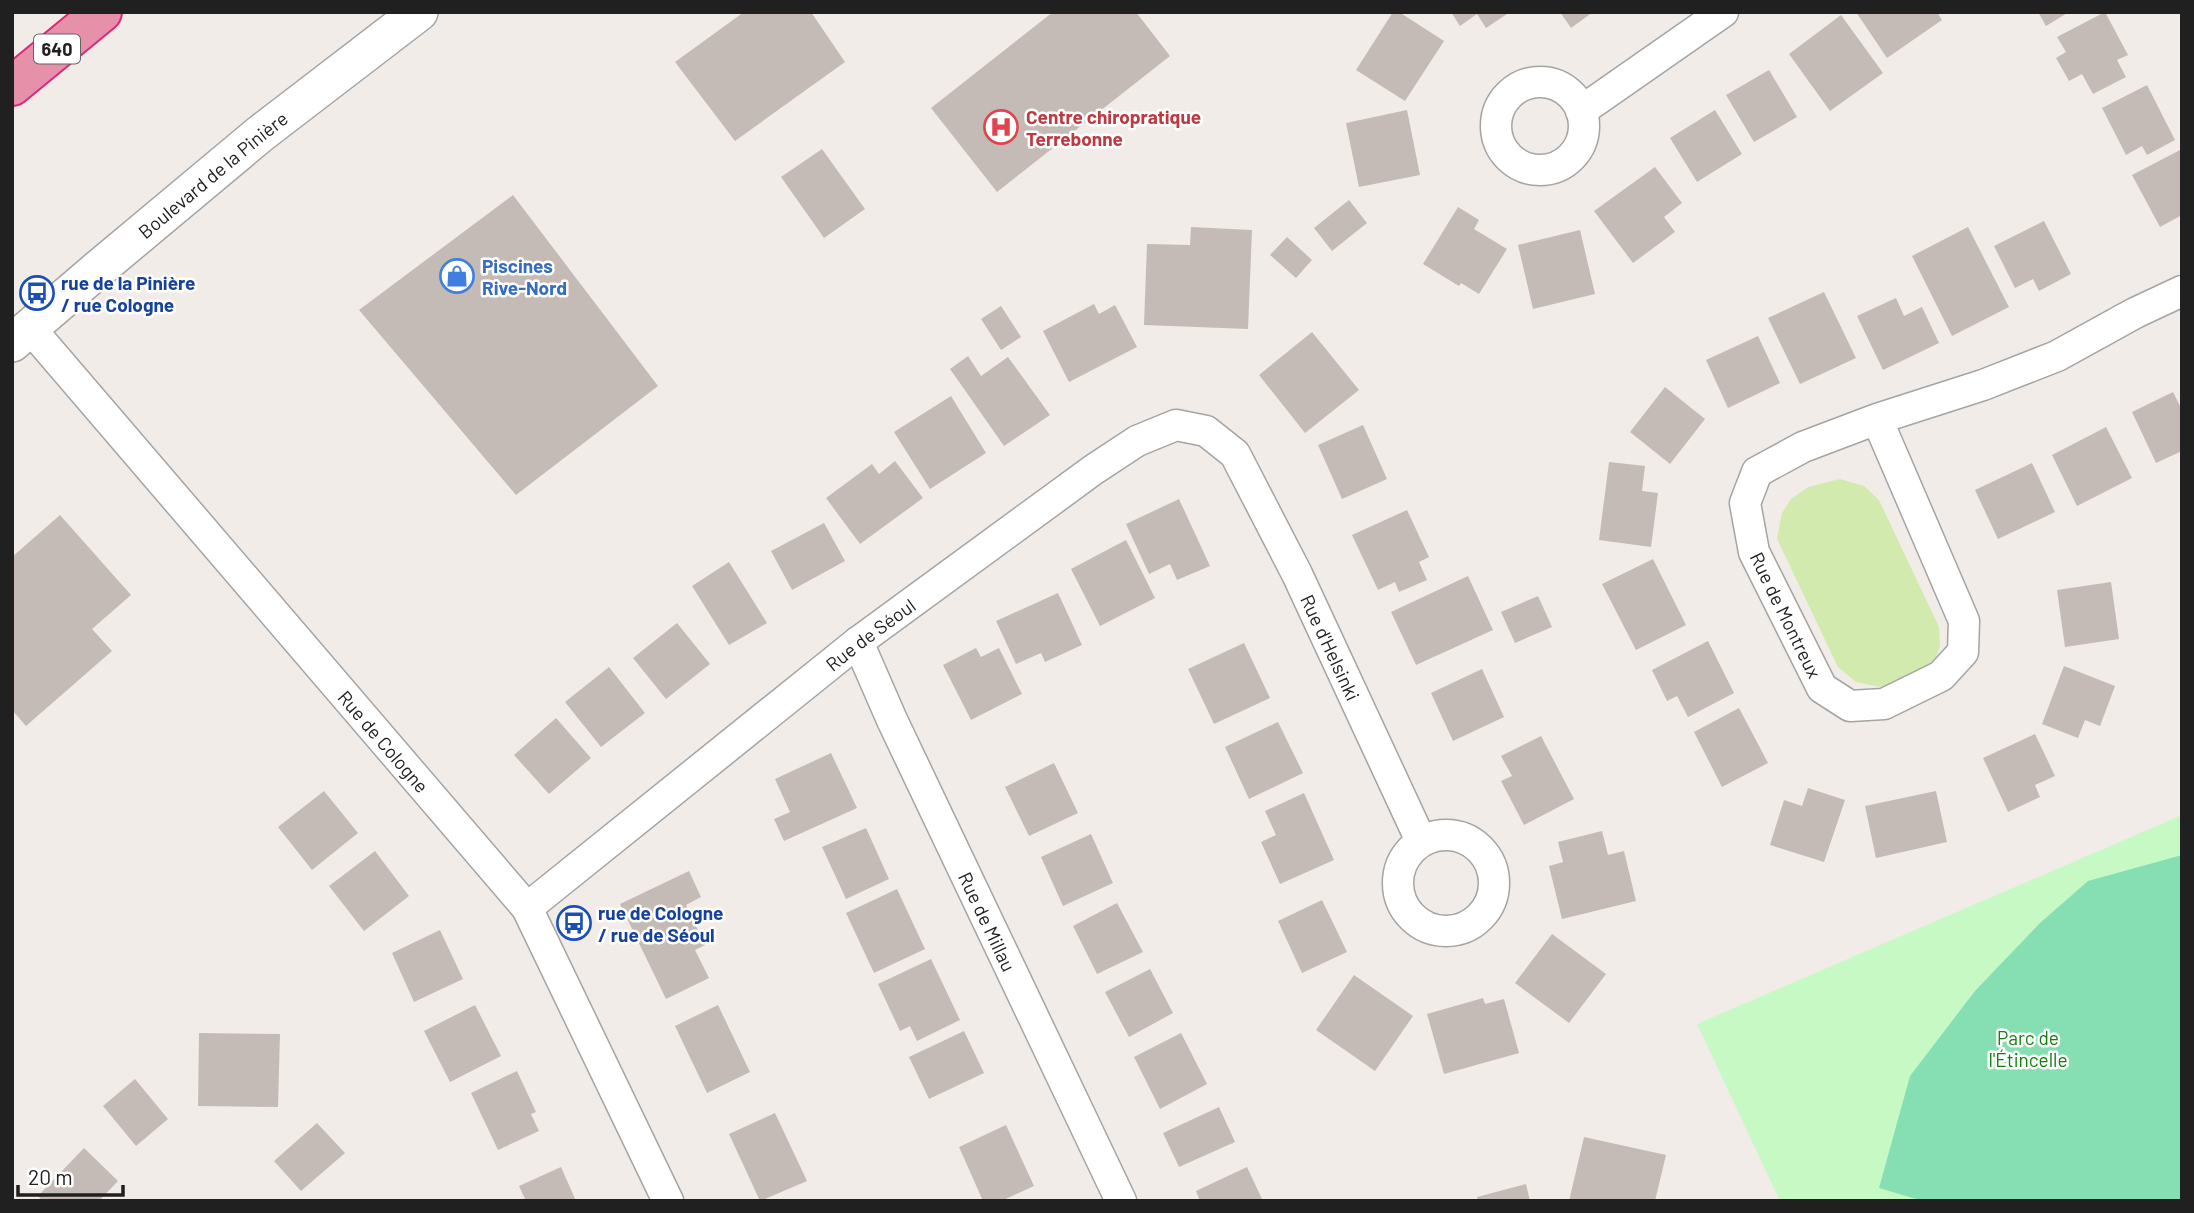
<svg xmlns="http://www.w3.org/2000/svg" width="2194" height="1213" viewBox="0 0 2194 1213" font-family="Barlow,sans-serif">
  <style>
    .grass { fill: #d2eaad }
    .park { fill: #c7f9c5 }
    .pitch { fill: #86dfb2 }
    .building { fill: #c5bbb6 }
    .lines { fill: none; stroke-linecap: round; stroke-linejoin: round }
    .minor-casing { stroke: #a4a4a4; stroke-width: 33 }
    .tertiary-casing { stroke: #a4a4a4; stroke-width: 40 }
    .motorway-casing { stroke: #da287a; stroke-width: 42 }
    .minor { stroke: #fff; stroke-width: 30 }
    .tertiary { stroke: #fff; stroke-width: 37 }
    .motorway { stroke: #e790aa; stroke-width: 38 }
    .labels { text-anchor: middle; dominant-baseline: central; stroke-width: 5; stroke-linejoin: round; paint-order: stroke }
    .shield { fill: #fff; stroke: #636363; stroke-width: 2 }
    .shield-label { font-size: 18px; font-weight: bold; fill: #202020 }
    .health-label { font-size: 19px; font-weight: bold; fill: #be3a42; stroke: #fff; text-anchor: start }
    .street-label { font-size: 19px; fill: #202020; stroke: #fff }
    .shop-label { font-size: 19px; font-weight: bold; fill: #366cbe; stroke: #fff; text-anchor: start }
    .transit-label { font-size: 19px; font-weight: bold; fill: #164399; stroke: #fff; text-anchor: start }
    .park-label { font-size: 19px; fill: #10800d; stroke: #fff }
  </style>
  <rect width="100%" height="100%" fill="#f1ece7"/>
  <!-- grass -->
  <path class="grass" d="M 1840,479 L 1864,486 L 1879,500 L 1939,627 L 1940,646 L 1934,663 L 1917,678 L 1880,687 L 1856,682 L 1838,667 L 1777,539 L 1782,513 L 1791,499 L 1808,487 Z"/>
  <!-- park -->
  <path class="park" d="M 2182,815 L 2182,1201 L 1780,1201 L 1697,1024 Z"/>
  <!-- pitch -->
  <path class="pitch" d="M 2182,855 L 2182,1201 L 1923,1201 L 1879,1188 L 1910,1076 L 1975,991 L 2040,923 L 2088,881 Z"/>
  <!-- building -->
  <path class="building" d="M 744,12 L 811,12 L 845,62 L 735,141 L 675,62 Z
    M 1053,12 L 1136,12 L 1170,56 L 997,192 L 931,108 Z
    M 1393,12 L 1399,12 L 1444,41 L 1405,101 L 1356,70 Z
    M 1451,12 L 1510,12 L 1486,28 L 1477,14 L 1460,26 Z
    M 1560,12 L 1593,12 L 1571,28 Z
    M 1856,12 L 1937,12 L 1942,20 L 1887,58 Z
    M 2038,12 L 2069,12 L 2046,26 Z
    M 2105,12 L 2128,55 L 2117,60 L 2126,77 L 2093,94 L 2082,74 L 2069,81 L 2056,58 L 2066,52 L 2057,37 Z
    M 1841,15 L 1883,73 L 1830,111 L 1789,54 Z
    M 1769,70 L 1797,117 L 1754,142 L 1726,95 Z
    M 2147,85 L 2175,140 L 2147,155 L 2142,146 L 2126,155 L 2102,108 Z
    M 1407,110 L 1420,175 L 1359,187 L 1346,123 Z
    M 1715,110 L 1742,154 L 1697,182 L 1670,138 Z
    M 822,149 L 865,209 L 824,238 L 781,177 Z
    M 2182,149 L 2182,215 L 2160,227 L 2132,175 Z
    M 1655,167 L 1682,203 L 1664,217 L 1675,232 L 1633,263 L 1594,211 Z
    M 513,195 L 658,386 L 516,495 L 359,310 Z
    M 1349,200 L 1367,223 L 1332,251 L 1314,228 Z
    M 1458,207 L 1479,220 L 1474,229 L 1507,249 L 1479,294 L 1461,283 L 1459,286 L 1423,264 Z
    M 2044,221 L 2071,274 L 2039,291 L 2033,279 L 2015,288 L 1994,246 Z
    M 1191,227 L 1252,230 L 1248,329 L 1144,325 L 1147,244 L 1190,245 Z
    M 1968,227 L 2009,307 L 1952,336 L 1912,256 Z
    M 1580,230 L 1595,294 L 1533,309 L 1518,245 Z
    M 1287,237 L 1312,260 L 1296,278 L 1270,255 Z
    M 1824,292 L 1856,358 L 1800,384 L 1768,318 Z
    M 1896,298 L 1904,316 L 1922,307 L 1939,343 L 1883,370 L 1857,316 Z
    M 1094,304 L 1099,314 L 1115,305 L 1137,347 L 1069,382 L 1043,331 Z
    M 1001,306 L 1021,337 L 1001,350 L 981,319 Z
    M 1312,332 L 1359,390 L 1305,433 L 1259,375 Z
    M 1758,336 L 1780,383 L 1728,408 L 1706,360 Z
    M 968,356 L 981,376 L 1008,357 L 1050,415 L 1004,446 L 950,369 Z
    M 1665,387 L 1705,419 L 1670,464 L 1630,432 Z
    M 2173,392 L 2182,410 L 2182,451 L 2156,463 L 2132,412 Z
    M 951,396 L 986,453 L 930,489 L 894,432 Z
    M 1363,425 L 1387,479 L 1342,499 L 1318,445 Z
    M 2106,427 L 2132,478 L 2077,506 L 2052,455 Z
    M 895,461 L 923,498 L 860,544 L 826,498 L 872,464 L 879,474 Z
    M 1609,462 L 1645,466 L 1642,491 L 1658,493 L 1651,547 L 1599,540 Z
    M 2032,463 L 2055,512 L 1998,539 L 1975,490 Z
    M 1179,499 L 1210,566 L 1177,580 L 1170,564 L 1149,574 L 1126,524 Z
    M 1407,510 L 1429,557 L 1419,562 L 1427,580 L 1399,592 L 1395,582 L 1378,590 L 1352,535 Z
    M 60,515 L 131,595 L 92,629 L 112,651 L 26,726 L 12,710 L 12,557 Z
    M 824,523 L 845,561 L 792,590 L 771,551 Z
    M 1126,540 L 1155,598 L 1100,626 L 1071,569 Z
    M 1653,559 L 1686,625 L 1636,650 L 1602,584 Z
    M 729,562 L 767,623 L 729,645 L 692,586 Z
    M 1468,576 L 1493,630 L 1416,665 L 1391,612 Z
    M 2111,582 L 2119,639 L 2065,647 L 2057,590 Z
    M 1058,593 L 1082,645 L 1045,662 L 1041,653 L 1016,664 L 996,621 Z
    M 1538,596 L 1552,627 L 1515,643 L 1501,612 Z
    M 677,623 L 710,664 L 666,699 L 633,658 Z
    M 1708,641 L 1734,693 L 1688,717 L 1677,696 L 1667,701 L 1652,670 Z
    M 1244,643 L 1270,698 L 1214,724 L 1188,669 Z
    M 976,648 L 981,657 L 999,648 L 1022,694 L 971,720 L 943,665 Z
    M 2064,666 L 2115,686 L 2100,726 L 2085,720 L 2078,738 L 2042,724 Z
    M 609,667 L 645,713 L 601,747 L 565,702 Z
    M 1482,669 L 1504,717 L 1453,741 L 1431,693 Z
    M 1739,708 L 1768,763 L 1722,787 L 1694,732 Z
    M 556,718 L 591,758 L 549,794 L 514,755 Z
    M 1278,722 L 1303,773 L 1249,799 L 1225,747 Z
    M 2035,734 L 2055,776 L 2035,785 L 2040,797 L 2008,812 L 1983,758 Z
    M 1541,736 L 1574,799 L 1524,825 L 1501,781 L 1512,776 L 1501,756 Z
    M 831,753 L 857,808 L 784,841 L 774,819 L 790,812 L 775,779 Z
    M 1054,763 L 1078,813 L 1029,836 L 1005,787 Z
    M 1808,788 L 1845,800 L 1824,862 L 1770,845 L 1784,800 L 1802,806 Z
    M 324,791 L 358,833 L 312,870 L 278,827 Z
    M 1936,791 L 1947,842 L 1876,858 L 1865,806 Z
    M 1304,793 L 1334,860 L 1280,884 L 1261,842 L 1276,835 L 1265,811 Z
    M 866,828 L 889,879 L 846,899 L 822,847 Z
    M 1602,831 L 1608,855 L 1624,851 L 1636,901 L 1562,919 L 1549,866 L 1563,862 L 1558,842 Z
    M 1091,834 L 1113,883 L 1063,906 L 1041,857 Z
    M 375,851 L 409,896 L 364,931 L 329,886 Z
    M 689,871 L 701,897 L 686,905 L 705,945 L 695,950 L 709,978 L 666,999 L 620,904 Z
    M 897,889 L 925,949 L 874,973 L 846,913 Z
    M 1322,900 L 1347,952 L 1302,973 L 1278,921 Z
    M 1117,903 L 1143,952 L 1097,974 L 1073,926 Z
    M 440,930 L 463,979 L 414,1002 L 392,953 Z
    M 1552,934 L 1606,974 L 1569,1023 L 1515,983 Z
    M 931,959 L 960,1020 L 917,1041 L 910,1026 L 900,1031 L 878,984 Z
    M 1150,969 L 1173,1013 L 1129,1037 L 1105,992 Z
    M 1354,975 L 1413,1016 L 1375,1071 L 1316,1030 Z
    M 1483,998 L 1485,1004 L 1504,999 L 1519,1053 L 1444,1074 L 1427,1014 Z
    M 475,1005 L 501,1056 L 450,1082 L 424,1031 Z
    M 718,1005 L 750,1072 L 707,1093 L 675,1026 Z
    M 964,1031 L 984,1073 L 929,1099 L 909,1057 Z
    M 199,1033 L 280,1034 L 278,1107 L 198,1106 Z
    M 1181,1033 L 1207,1084 L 1160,1109 L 1134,1057 Z
    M 517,1071 L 536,1112 L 531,1114 L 539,1131 L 498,1150 L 471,1093 Z
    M 135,1079 L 168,1119 L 136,1146 L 103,1106 Z
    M 1219,1107 L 1235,1142 L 1179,1167 L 1163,1133 Z
    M 775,1113 L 807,1181 L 760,1201 L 729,1134 Z
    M 317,1123 L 345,1153 L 301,1191 L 274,1161 Z
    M 1006,1125 L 1034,1186 L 1001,1201 L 983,1201 L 959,1147 Z
    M 1584,1137 L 1666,1155 L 1655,1201 L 1569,1201 Z
    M 84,1148 L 118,1181 L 99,1201 L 42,1201 L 38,1196 Z
    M 561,1167 L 576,1201 L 526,1201 L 519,1186 Z
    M 1247,1167 L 1263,1201 L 1200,1201 L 1196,1191 Z
    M 1526,1184 L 1530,1201 L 1478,1201 L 1477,1197 Z"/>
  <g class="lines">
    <!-- minor casing -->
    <g class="minor-casing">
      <g id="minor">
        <circle cx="1540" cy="126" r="44"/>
        <path d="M 1581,111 L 1723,12"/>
        <path id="s1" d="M 30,328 L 527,908 L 668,1201"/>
        <path d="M 1877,419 L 1964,621 L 1963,652 L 1941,676 L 1884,704 L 1850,706 L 1822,688 L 1754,552 L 1745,503 L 1757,472 L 1803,447 L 1877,419 L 1983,385 L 2057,356 L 2135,313 L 2182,291"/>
        <path id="s2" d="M 858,642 L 892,720 L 1121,1201"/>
        <circle cx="1446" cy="883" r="48"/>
        <path id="s3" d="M 527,908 L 858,642 L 1093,470 L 1137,441 L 1176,425 L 1206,431 L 1235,454 L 1297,574 L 1421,841"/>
      </g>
    </g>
    <!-- tertiary casing -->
    <g class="tertiary-casing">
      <g id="tertiary">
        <path id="s4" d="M 12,343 L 96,271 L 260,134 L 419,12"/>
      </g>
    </g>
    <!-- motorway casing -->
    <g class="motorway-casing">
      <path id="motorway" d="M 12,86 L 102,12"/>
    </g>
    <!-- minor -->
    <use href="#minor" class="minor"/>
    <!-- tertiary -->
    <use href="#tertiary" class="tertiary"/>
    <!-- motorway -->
    <use href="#motorway" class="motorway"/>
  </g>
  <!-- icons -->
  <defs>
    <g id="hospital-ring" transform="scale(1.75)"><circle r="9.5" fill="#fff" stroke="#e0444e" stroke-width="1.5"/><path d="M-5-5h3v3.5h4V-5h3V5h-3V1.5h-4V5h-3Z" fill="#e0444e"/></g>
    <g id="shop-ring" transform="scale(1.75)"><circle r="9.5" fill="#fff" stroke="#3f7fe0" stroke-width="1.5"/><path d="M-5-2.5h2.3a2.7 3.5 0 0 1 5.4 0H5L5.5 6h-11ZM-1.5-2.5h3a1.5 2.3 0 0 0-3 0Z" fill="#3f7fe0"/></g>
    <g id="bus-ring" transform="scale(1.75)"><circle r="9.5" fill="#fff" stroke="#1a4fb4" stroke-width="1.5"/><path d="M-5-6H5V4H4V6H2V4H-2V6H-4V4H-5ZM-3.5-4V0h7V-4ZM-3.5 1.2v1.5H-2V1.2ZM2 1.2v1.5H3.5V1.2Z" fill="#1a4fb4"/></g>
  </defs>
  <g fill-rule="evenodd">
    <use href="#hospital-ring" x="1001" y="127"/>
    <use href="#shop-ring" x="457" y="276"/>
    <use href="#bus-ring" x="37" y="293"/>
    <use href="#bus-ring" x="574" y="923"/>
  </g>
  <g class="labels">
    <!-- shield labels -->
    <rect class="shield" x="34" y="34.5" width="46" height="29" rx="5"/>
    <g class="shield-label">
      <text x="57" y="49">640</text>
    </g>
    <!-- health labels -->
    <g class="health-label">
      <text x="1026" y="116">Centre chiropratique<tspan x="1026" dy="22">Terrebonne</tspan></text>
    </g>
    <!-- street labels -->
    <g class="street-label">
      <text stroke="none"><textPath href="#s4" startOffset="262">Boulevard de la Pinière</textPath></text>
      <text transform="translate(1786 615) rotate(64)">Rue de Montreux</text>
      <text stroke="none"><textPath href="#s3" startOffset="439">Rue de Séoul</textPath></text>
      <text stroke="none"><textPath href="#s3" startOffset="1094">Rue d'Helsinki</textPath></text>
      <text stroke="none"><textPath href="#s1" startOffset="544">Rue de Cologne</textPath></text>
      <text stroke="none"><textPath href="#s2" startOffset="308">Rue de Millau</textPath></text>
    </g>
    <!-- shop labels -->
    <g class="shop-label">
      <text x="482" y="265">Piscines<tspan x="482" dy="22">Rive-Nord</tspan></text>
    </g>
    <!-- transit labels -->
    <g class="transit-label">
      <text x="61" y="282">rue de la Pinière<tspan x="61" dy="22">/ rue Cologne</tspan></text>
      <text x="598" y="912">rue de Cologne<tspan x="598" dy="22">/ rue de Séoul</tspan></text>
    </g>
    <!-- park labels -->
    <g class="park-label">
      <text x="2028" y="1037">Parc de<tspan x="2028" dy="22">l'Étincelle</tspan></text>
    </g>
  </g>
  <!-- border -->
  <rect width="2194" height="1213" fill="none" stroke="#202020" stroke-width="28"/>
  <!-- scale -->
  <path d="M18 1185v10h105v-10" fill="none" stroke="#202020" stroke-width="3.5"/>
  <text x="28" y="1185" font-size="21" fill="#202020" stroke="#ffffff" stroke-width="5" paint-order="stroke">20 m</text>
</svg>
